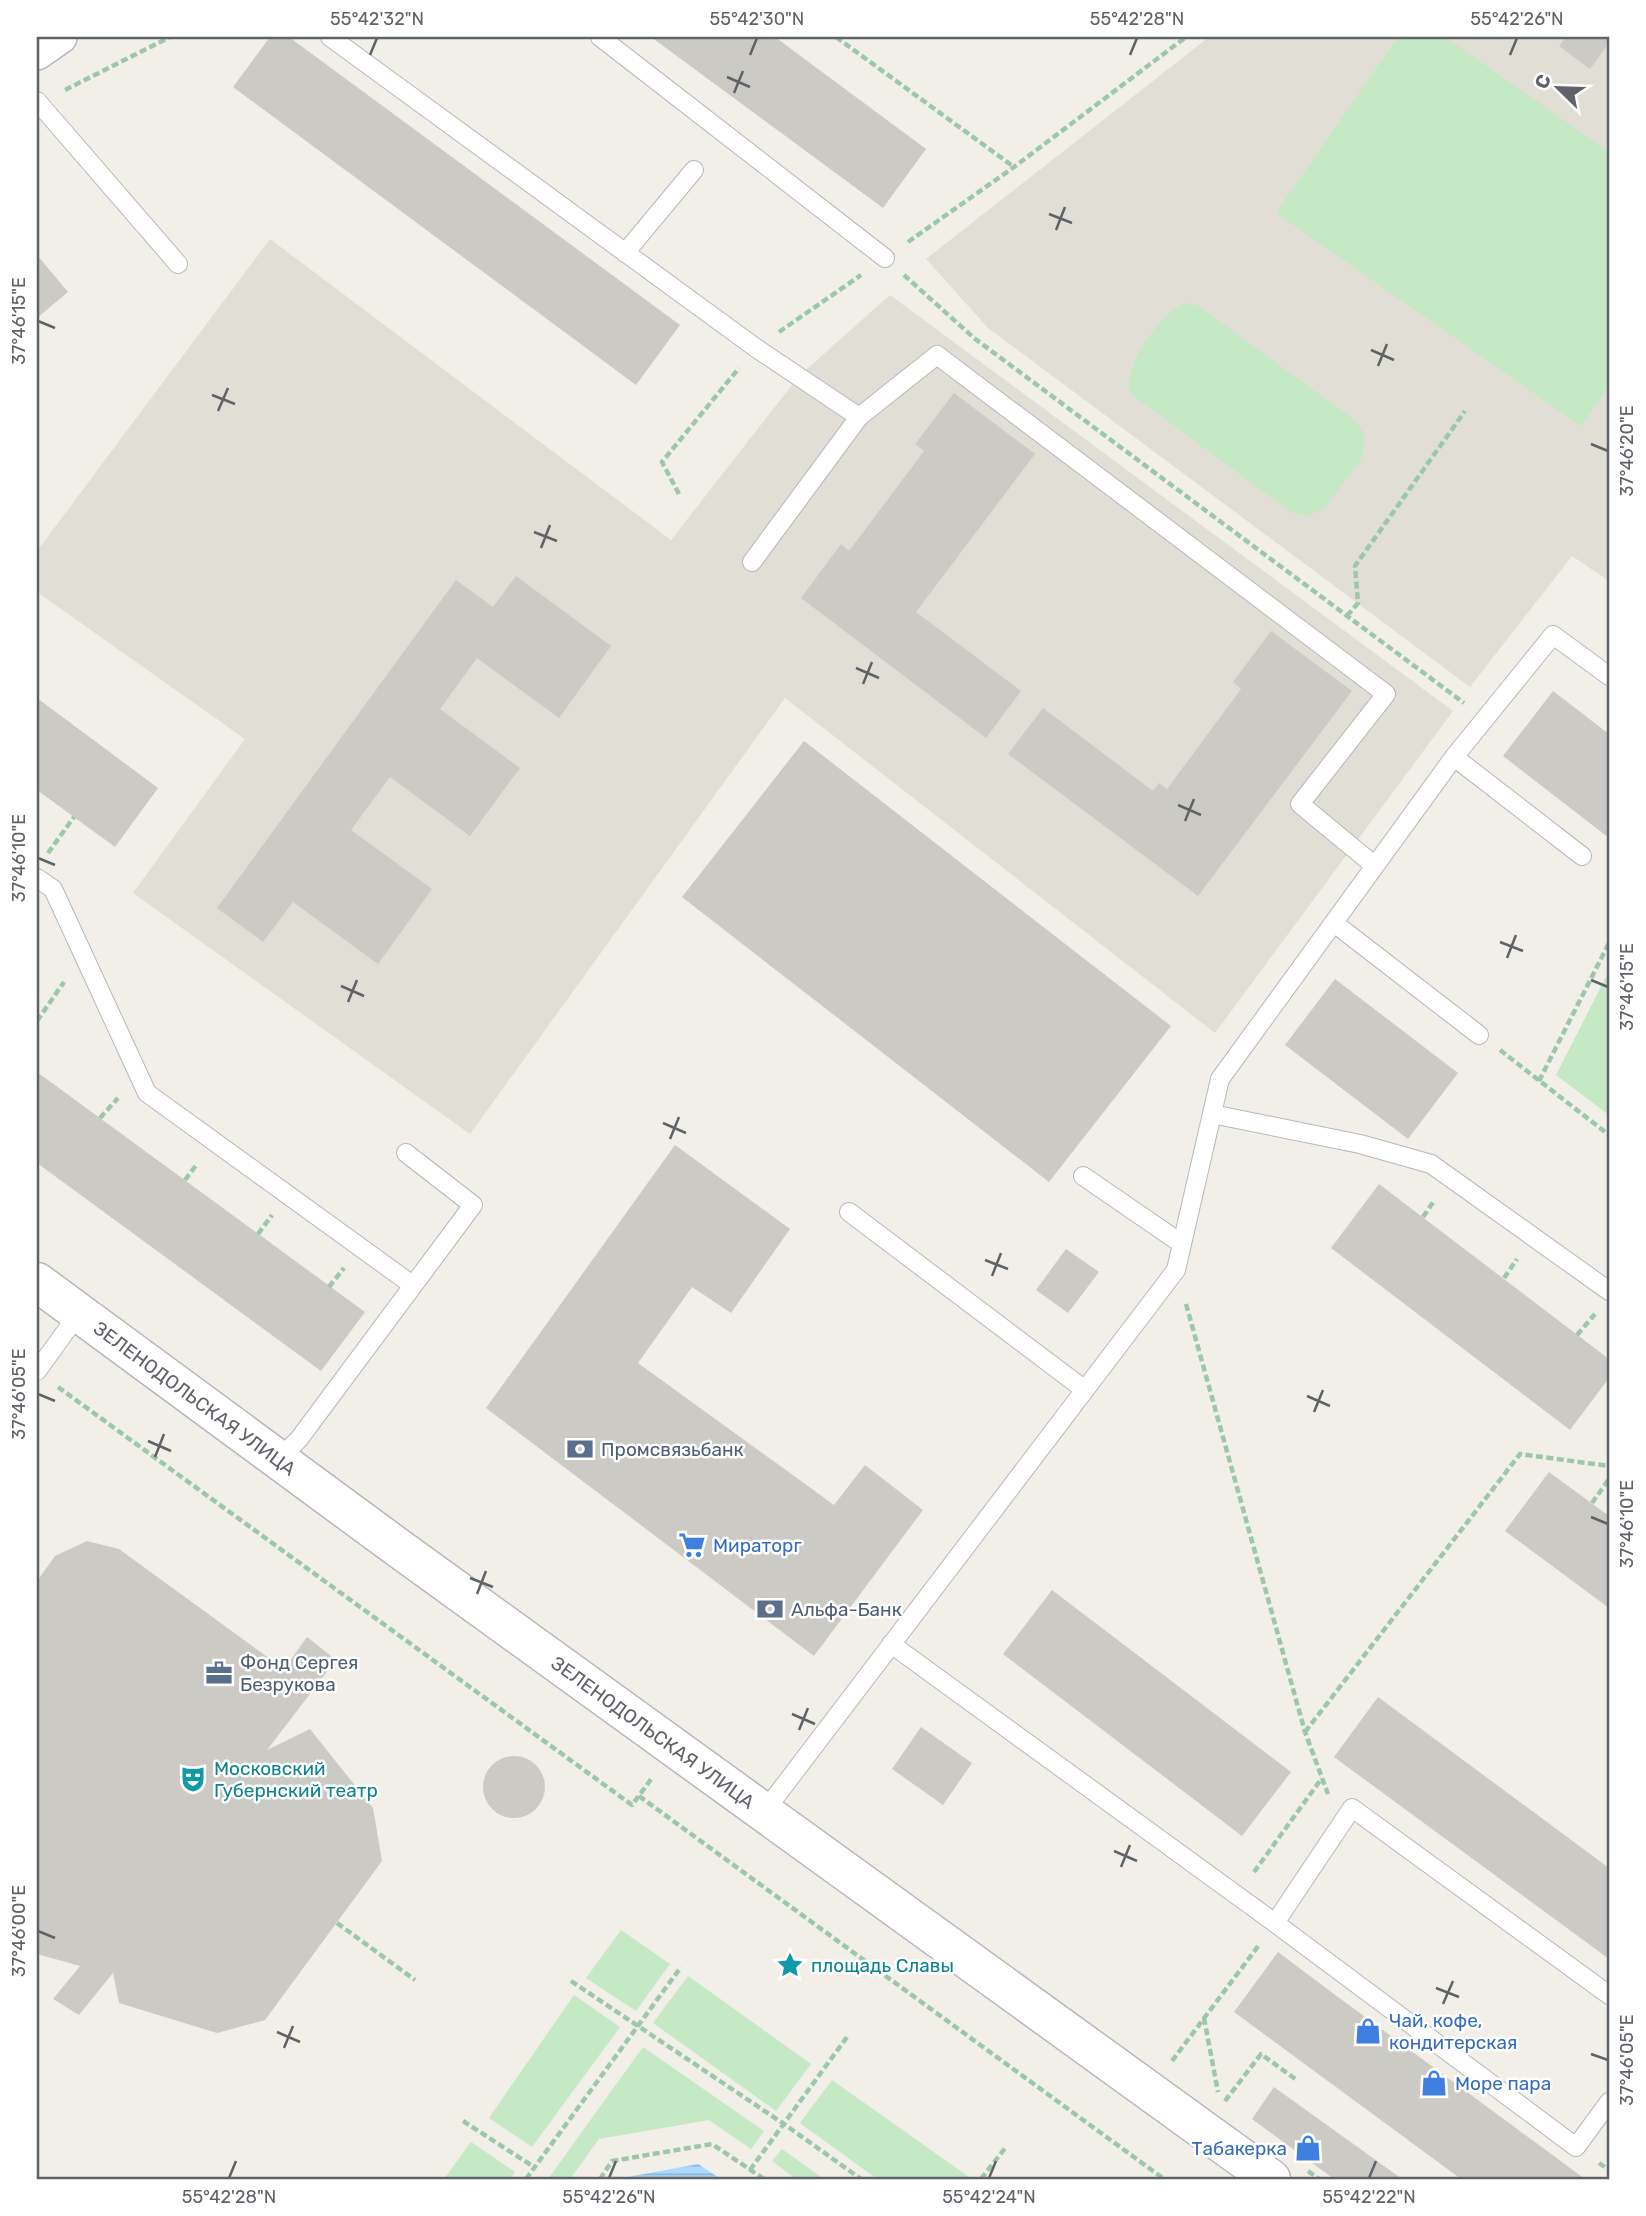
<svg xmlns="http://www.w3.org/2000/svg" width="1646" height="2216" viewBox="0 0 1646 2216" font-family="Rubik,sans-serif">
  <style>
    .education { fill: #e1ded6 }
    .green { fill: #c5e8c5 }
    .water { fill: url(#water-rules) }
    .building { fill: #cccac5 }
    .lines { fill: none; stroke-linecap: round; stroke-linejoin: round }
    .service-casing { stroke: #b5b8bc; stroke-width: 20 }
    .minor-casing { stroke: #b5b8bc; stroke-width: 36 }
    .tertiary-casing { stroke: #b5b8bc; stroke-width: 41 }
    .path { stroke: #9cc7a9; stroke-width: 4.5; stroke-dasharray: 7 3.5; stroke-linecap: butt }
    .service { stroke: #fff; stroke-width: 18 }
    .minor { stroke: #fff; stroke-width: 33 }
    .tertiary { stroke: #fff; stroke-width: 38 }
    .ticks { fill: none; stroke: #5f6368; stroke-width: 2.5 }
    .labels { text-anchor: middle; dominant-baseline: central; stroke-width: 5; stroke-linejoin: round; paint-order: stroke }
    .street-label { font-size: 19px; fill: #5f6368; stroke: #fff }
    .service-label { font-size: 19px; fill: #4e5e75; stroke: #fff; text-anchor: start }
    .shop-label { font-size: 19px; fill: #366cbe; stroke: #fff; text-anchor: start }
    .culture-label { font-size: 19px; fill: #0d838f; stroke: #fff; text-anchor: start }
    .neatline { fill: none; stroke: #5f6368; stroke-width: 2.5 }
    .ticks-label { font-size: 18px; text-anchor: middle; fill: #5f6368 }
  </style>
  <defs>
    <pattern id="water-rules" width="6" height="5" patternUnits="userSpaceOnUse" patternTransform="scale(1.75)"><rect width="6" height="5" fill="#aadaff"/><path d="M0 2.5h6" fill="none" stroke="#8eb4d2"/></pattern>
  </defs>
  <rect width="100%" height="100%" fill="#f1efe8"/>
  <!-- education -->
  <path class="education" d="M 1209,37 L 1609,37 L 1609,581 L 1572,556 L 1470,687 L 988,328 L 926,259 Z
    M 270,239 L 671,540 L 799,376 L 890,295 L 1453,711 L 1215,1033 L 785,698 L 470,1134 L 133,893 L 245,739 L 37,592 L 37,551 Z"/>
  <!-- green -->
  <path class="green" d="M 1398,37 L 1445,37 L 1609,152 L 1609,386 L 1581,426 L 1276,213 Z
    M 1185,303 L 1197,305 L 1356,421 L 1365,435 L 1362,458 L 1325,508 L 1309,516 L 1291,512 L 1130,393 C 1124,363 1159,316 1185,303 Z
    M 1609,971 L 1609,1115 L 1556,1075 Z
    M 621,1930 L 670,1964 L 636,2011 L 586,1978 Z
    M 688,1976 L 811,2064 L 776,2111 L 653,2023 Z
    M 574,1995 L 620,2027 L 532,2147 L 489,2118 Z
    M 643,2047 L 764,2131 L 751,2149 L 709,2120 L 599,2139 L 570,2179 L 548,2179 Z
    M 832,2080 L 969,2177 L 877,2179 L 800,2123 Z
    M 471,2142 L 515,2172 L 510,2179 L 444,2179 Z
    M 782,2149 L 824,2179 L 796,2179 L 772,2161 Z"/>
  <!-- water -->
  <path class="water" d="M 698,2164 L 721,2179 L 617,2179 Z"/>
  <!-- building -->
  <path class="building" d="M 270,37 L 289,37 L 680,325 L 636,385 L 233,87 Z
    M 651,37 L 775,37 L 926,149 L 883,208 Z
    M 1566,37 L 1609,37 L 1609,43 L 1590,69 L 1559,46 Z
    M 37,255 L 68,292 L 37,318 Z
    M 954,393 L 1035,454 L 916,612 L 1021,691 L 986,738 L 801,598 L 841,544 L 849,551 L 924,451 L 915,444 Z
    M 516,576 L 611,646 L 559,718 L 477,658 L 440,709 L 520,768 L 470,836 L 390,777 L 351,830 L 432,889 L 378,964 L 293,902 L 263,942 L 217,908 L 456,580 L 493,607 Z
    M 1271,631 L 1352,691 L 1198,896 L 1008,754 L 1043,708 L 1153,791 L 1159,783 L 1167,789 L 1241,689 L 1233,682 Z
    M 1553,691 L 1609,734 L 1609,838 L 1503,756 Z
    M 37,698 L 158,788 L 115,847 L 37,790 Z
    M 804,741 L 1171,1026 L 1049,1182 L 682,897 Z
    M 1335,979 L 1458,1073 L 1408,1139 L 1285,1045 Z
    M 37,1072 L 365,1312 L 321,1371 L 37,1163 Z
    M 675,1145 L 790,1229 L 731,1313 L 692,1287 L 638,1363 L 834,1505 L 865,1465 L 923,1510 L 814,1656 L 486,1408 Z
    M 1379,1184 L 1609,1359 L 1609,1378 L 1570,1430 L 1331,1248 Z
    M 1066,1249 L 1099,1272 L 1068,1313 L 1036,1290 Z
    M 1549,1472 L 1609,1516 L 1609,1608 L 1505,1531 Z
    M 87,1541 L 119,1549 L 284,1669 L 307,1637 L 336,1660 L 267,1750 L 310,1729 L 373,1808 L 382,1861 L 265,2020 L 217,2033 L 119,2003 L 113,1973 L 79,2015 L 53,1999 L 80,1966 L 37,1954 L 37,1581 L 55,1556 Z
    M 1052,1590 L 1291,1772 L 1242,1836 L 1003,1654 Z
    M 1378,1697 L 1609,1868 L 1609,1959 L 1334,1757 Z
    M 921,1727 L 972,1763 L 943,1805 L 892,1769 Z
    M483 1787a31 31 0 1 1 62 0a31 31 0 1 1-62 0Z
    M 1278,1952 L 1334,1994 L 1585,2179 L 1461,2179 L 1234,2012 Z
    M 1274,2087 L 1402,2179 L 1334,2179 L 1252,2119 Z"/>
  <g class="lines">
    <!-- service casing -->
    <g class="service-casing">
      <path id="service" d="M 330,37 L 756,348 L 859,417 L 937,355 L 1386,694 L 1300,804 L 1375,866
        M 600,37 L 885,258
        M 37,101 L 178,264
        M 625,253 L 694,170
        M 752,562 L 859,417
        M 1454,757 L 1582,856
        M 37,878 L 53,889 L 147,1093 L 411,1284
        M 1334,923 L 1479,1035
        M 1212,1114 L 1360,1144 L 1431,1164 L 1609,1291
        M 1083,1176 L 1182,1244
        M 849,1212 L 1085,1390
        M 37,1371 L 79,1313
        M 278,1460 L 299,1439 L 473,1205 L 406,1153
        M 891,1644 L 1275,1923 L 1352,1808 L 1609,1995
        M 764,1812 L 1176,1270 L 1220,1079 L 1454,757 L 1553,635 L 1609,676
        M 1275,1923 L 1576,2147 L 1609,2102"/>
    </g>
    <!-- minor casing -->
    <g class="minor-casing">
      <path id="minor" d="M 37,53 L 60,37"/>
    </g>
    <!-- tertiary casing -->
    <g class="tertiary-casing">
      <g id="tertiary">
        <path id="s1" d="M 37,1282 L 397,1547 L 1271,2179"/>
      </g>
    </g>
    <!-- path -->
    <path class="path" d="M 836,37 L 1014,167
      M 65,90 L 170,37
      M 908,242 L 1014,167 L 1186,37
      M 904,275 L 974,338 L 1464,703
      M 779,332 L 861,275
      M 679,494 L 662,462 L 739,368
      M 1347,616 L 1358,603 L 1355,566 L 1465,411
      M 48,853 L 74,817
      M 37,1021 L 64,982
      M 1500,1050 L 1609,1135
      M 1539,1081 L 1609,943
      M 100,1118 L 118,1098
      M 185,1180 L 197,1164
      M 1423,1217 L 1434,1201
      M 258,1234 L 272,1215
      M 1504,1278 L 1517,1259
      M 329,1287 L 344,1268
      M 1186,1304 L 1305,1732 L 1328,1794
      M 1577,1335 L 1595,1314
      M 58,1387 L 632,1805 L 652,1778
      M 1592,1503 L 1609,1479
      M 1305,1732 L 1520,1454 L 1609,1466
      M 639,1796 L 1164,2179
      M 1254,1872 L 1322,1778
      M 337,1923 L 415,1980
      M 571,1981 L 784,2124 L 861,2179
      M 1204,2018 L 1218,2092
      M 1172,2061 L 1259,1945
      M 1225,2101 L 1261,2054 L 1298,2081
      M 463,2121 L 534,2167
      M 1599,2163 L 1609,2170
      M 750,2170 L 847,2037
      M 1308,2171 L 1319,2179
      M 526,2179 L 681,1967
      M 600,2179 L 612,2161 L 712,2144 L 764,2179
      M 981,2179 L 1006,2147"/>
    <!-- service -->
    <use href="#service" class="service"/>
    <!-- minor -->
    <use href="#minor" class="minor"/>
    <!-- tertiary -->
    <use href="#tertiary" class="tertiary"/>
  </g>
  <!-- ticks -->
  <path class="ticks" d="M 370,55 L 377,38M 750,55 L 757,38M 1130,55 L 1137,38M 1510,55 L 1517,38M 727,77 L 750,87M 734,93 L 743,71M 1049,214 L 1072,223M 1056,230 L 1065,207M 38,321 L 55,328M 1371,350 L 1394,360M 1378,366 L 1387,344M 212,395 L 235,404M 218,411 L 228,388M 1591,444 L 1608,451M 534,532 L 557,541M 541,548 L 550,525M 856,668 L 879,678M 863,684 L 872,662M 1178,805 L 1201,815M 1185,821 L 1194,799M 38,858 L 55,865M 1500,942 L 1523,951M 1507,958 L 1516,935M 1591,980 L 1608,987M 341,986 L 364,996M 348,1002 L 357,980M 663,1123 L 686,1133M 670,1139 L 679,1117M 985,1260 L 1008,1269M 992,1276 L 1001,1253M 38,1394 L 55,1401M 1307,1396 L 1330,1406M 1314,1412 L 1323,1390M 148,1441 L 171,1451M 155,1457 L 164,1434M 1591,1517 L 1608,1524M 470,1578 L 493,1587M 477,1594 L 486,1571M 792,1714 L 815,1724M 799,1730 L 808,1708M 1114,1851 L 1137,1861M 1121,1867 L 1130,1845M 38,1931 L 55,1938M 1436,1988 L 1459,1997M 1443,2004 L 1453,1981M 277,2032 L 300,2042M 284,2048 L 293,2026M 1591,2054 L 1608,2060M 229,2178 L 236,2161M 609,2178 L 616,2161M 989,2178 L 996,2161M 1369,2178 L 1376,2161"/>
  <!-- icons -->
  <defs>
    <g id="bank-bare" transform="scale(2.1)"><path d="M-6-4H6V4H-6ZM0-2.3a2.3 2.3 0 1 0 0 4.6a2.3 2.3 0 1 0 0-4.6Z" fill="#5c6f8a" stroke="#fff" stroke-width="2.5" paint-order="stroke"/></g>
    <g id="supermarket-bare" transform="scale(2.1)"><path d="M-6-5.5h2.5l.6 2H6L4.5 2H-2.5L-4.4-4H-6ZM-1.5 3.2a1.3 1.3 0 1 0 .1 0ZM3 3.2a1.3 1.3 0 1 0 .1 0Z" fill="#3f7fe0" stroke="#fff" stroke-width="2.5" paint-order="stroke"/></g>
    <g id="office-bare" transform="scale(2.1)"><path d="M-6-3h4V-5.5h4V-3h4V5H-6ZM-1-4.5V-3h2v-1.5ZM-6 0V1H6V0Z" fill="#5c6f8a" stroke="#fff" stroke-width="2.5" paint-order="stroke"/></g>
    <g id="theatre-bare" transform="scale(2.1)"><path d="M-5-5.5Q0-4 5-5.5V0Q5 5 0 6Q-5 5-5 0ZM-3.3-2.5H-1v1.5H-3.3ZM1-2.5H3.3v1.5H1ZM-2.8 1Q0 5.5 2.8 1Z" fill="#0f9aa8" stroke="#fff" stroke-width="2.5" paint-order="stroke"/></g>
    <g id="sight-bare" transform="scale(2.1)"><path d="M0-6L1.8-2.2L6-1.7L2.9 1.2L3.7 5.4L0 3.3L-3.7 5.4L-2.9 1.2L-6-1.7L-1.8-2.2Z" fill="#0f9aa8" stroke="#fff" stroke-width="2.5" paint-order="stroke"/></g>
    <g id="shop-bare" transform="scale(2.1)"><path d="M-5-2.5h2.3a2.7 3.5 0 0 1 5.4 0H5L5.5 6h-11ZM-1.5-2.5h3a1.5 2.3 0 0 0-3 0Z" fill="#3f7fe0" stroke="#fff" stroke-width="2.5" paint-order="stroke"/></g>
  </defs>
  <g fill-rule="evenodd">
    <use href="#bank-bare" x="580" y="1449"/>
    <use href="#supermarket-bare" x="692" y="1545"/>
    <use href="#bank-bare" x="770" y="1609"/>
    <use href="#office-bare" x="219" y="1673"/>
    <use href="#theatre-bare" x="193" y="1779"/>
    <use href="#sight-bare" x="790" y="1965"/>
    <use href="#shop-bare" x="1368" y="2031"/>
    <use href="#shop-bare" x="1434" y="2083"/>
    <use href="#shop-bare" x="1308" y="2148"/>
  </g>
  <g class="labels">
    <!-- street labels -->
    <g class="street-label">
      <text stroke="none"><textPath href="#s1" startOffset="196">ЗЕЛЕНОДОЛЬСКАЯ УЛИЦА</textPath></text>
      <text stroke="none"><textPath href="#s1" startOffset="763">ЗЕЛЕНОДОЛЬСКАЯ УЛИЦА</textPath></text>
    </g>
    <!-- service labels -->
    <g class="service-label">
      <text x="601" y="1449">Промсвязьбанк</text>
      <text x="791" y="1609">Альфа-Банк</text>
      <text x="240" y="1662">Фонд Сергея<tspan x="240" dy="22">Безрукова</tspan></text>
    </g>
    <!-- shop labels -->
    <g class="shop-label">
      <text x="713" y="1545">Мираторг</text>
      <text x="1389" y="2020">Чай, кофе,<tspan x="1389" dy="22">кондитерская</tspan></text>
      <text x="1455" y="2083">Море пара</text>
      <text x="1287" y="2148" text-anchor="end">Табакерка</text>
    </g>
    <!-- culture labels -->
    <g class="culture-label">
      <text x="214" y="1768">Московский<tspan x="214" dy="22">Губернский театр</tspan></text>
      <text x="811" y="1965">площадь Славы</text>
    </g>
  </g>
  <!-- border -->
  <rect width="1646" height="2216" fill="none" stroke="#ffffff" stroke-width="77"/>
  <!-- north arrow -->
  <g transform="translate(1558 88) rotate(293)" stroke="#ffffff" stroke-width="5" paint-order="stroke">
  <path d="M0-5L12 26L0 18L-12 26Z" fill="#5f6368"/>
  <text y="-10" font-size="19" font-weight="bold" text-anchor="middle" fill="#5f6368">С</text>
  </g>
  <rect x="38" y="38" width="1570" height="2140" class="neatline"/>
  <g class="ticks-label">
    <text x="377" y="25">55°42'32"N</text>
    <text x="757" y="25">55°42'30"N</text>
    <text x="1137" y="25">55°42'28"N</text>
    <text x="1517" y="25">55°42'26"N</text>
    <text transform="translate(19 321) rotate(-90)" y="6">37°46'15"E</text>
    <text transform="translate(1627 451) rotate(-90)" y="6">37°46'20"E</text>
    <text transform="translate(19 858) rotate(-90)" y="6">37°46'10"E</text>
    <text transform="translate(1627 987) rotate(-90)" y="6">37°46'15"E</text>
    <text transform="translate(19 1394) rotate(-90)" y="6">37°46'05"E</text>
    <text transform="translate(1627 1524) rotate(-90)" y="6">37°46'10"E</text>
    <text transform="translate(19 1931) rotate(-90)" y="6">37°46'00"E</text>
    <text transform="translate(1627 2060) rotate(-90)" y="6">37°46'05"E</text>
    <text x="229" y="2203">55°42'28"N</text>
    <text x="609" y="2203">55°42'26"N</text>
    <text x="989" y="2203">55°42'24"N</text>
    <text x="1369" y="2203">55°42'22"N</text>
  </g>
</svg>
